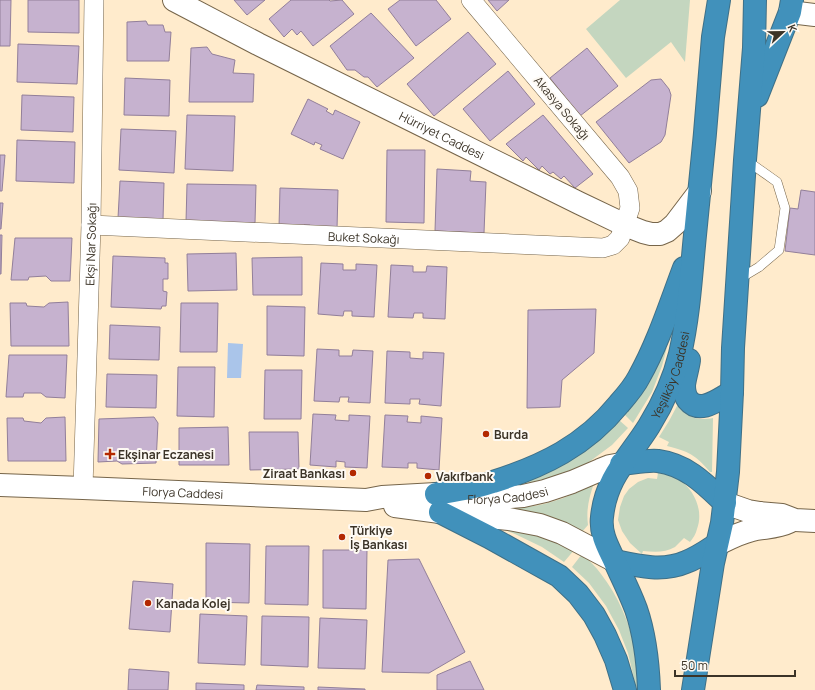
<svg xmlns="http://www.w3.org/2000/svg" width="815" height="690" viewBox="0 0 815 690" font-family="Manrope,sans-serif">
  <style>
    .green { fill: #c4d6bf }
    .water { fill: #aac5ea }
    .building { fill: #c6b2cf; stroke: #927f9a }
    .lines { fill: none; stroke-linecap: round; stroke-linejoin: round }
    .lane-casing { stroke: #76654a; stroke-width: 10 }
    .street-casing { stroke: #76654a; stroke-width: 20 }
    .secondary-casing { stroke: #76654a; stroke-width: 24 }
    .highway-casing { stroke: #3f7087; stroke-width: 24 }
    .lane { stroke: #fff; stroke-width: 9 }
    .street { stroke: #fff; stroke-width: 19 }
    .secondary { stroke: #fff; stroke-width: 22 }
    .highway { stroke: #4191bb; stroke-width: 22 }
    .poi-dot { fill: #b32800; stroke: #fefaf4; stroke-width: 1.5 }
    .labels { text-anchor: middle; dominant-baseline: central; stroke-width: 4; stroke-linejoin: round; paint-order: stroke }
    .street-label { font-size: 12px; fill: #3b3327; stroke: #fefaf4 }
    .poi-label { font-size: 12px; font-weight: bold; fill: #3b3327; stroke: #fefaf4; text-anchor: start }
  </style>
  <rect width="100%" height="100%" fill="#ffebcc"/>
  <!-- green -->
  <path class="green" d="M 620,0 L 690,0 L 685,62 L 671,42 L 626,78 L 586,29 Z
    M 667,347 L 662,366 L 652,392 L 633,423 L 624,414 Z
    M 678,404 C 689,418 696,421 713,418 L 712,472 L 710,472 C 695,454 689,452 667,446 L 669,442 L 659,437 L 669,421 Z
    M 619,420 L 628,428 L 612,445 L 585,465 L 561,478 L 505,489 L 579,455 L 606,434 Z
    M 658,473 C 666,474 673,475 679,479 C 694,490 704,510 697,529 C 696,534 693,538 690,542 L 684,538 C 681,541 678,544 675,547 C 665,553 654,552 643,551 L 642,554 L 630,543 L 622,531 L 618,520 L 620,507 L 624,496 L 629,489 L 638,482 L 648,478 L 657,479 Z
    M 594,483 C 589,498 586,509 588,525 L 581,533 L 559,521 L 529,511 L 492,509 C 512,508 533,508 551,502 C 566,498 580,491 594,483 Z
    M 512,525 L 575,549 L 564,562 L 542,547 L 515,534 L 497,527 Z
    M 582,554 C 589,560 596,567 601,574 C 618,596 630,623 635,650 C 637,661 637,673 639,684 L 636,687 L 628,653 L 619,630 L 606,606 L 589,583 L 572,567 Z"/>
  <!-- water -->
  <path class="water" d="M 228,343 L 243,344 L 241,378 L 227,378 Z"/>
  <!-- building -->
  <path class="building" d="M 0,0 L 11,0 L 10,46 L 0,46 Z
    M 28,0 L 79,0 L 79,33 L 28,32 Z
    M 234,0 L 265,0 L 247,15 Z
    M 291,0 L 329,0 L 330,1 L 342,0 L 354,14 L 313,46 L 301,31 L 297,35 L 292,29 L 284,37 L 269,19 Z
    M 400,0 L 436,0 L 451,19 L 416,46 L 388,9 Z
    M 488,0 L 509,0 L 497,11 Z
    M 371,13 L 414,58 L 377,87 L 368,77 L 364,77 L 355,70 L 347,70 L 330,46 Z
    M 146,21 L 148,25 L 163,25 L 165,32 L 171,32 L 169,61 L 127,61 L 127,22 Z
    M 468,32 L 496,64 L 434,116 L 407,84 Z
    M 18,44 L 79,46 L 77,84 L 17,82 Z
    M 207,47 L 212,54 L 235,60 L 233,73 L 254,74 L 253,102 L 189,102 L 191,48 Z
    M 587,48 L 618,86 L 580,116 L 550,78 Z
    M 508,71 L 535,104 L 490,141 L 463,109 Z
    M 125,78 L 170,80 L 169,116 L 124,115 Z
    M 661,79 L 669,89 L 671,95 L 665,135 L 661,142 L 629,163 L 596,122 L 651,80 Z
    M 22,95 L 74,97 L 73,132 L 21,130 Z
    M 308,99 L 328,109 L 326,111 L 333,115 L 335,110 L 360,122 L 343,159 L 320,149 L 322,145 L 315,142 L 314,145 L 291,134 Z
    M 187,115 L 235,116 L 233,171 L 185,169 Z
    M 543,115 L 593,174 L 575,188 L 564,176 L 561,179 L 553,172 L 550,174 L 542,166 L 539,170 L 526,157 L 523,161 L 506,144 Z
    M 121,129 L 176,131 L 174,173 L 119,170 Z
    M 17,140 L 75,142 L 74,183 L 16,181 Z
    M 387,150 L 425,150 L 424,223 L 386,222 Z
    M 0,155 L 5,155 L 2,191 L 0,191 Z
    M 437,169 L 471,171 L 470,181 L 486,182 L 484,233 L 435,231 Z
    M 120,181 L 164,183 L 163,220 L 118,218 Z
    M 187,184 L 256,185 L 255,223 L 186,222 Z
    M 280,188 L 338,190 L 337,229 L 310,228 L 310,225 L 304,225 L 304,228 L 279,227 Z
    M 801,190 L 815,192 L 815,255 L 785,251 L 790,208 L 798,209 Z
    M 0,203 L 3,203 L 1,229 L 0,229 Z
    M 0,235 L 2,235 L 1,274 L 0,274 Z
    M 15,238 L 72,238 L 70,281 L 51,281 L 46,276 L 29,277 L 28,280 L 11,280 Z
    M 236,253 L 237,290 L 188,291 L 187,254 Z
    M 113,256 L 165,258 L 165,263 L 168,263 L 168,279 L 163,279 L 163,291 L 167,292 L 166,306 L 162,306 L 161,309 L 111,307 Z
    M 302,257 L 302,295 L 253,295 L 252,258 Z
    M 321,263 L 343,264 L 343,270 L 356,270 L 356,264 L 377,265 L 374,317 L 352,316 L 352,311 L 344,311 L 343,316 L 318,314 Z
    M 391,265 L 413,266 L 413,272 L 426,272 L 427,266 L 447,267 L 445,319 L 423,318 L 423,313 L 414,313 L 413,318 L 388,317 Z
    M 68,302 L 69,346 L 11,346 L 10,303 L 26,303 L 27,306 L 44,307 L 49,303 Z
    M 181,303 L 218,303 L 217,352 L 180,352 Z
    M 267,306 L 305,307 L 304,356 L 267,355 Z
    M 596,309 L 594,353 L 562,380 L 560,407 L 527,408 L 528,310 Z
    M 110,325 L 160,327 L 159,360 L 109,359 Z
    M 317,349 L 339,350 L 339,356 L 352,356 L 353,350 L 373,351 L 370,403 L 348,402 L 349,397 L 340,397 L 339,402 L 314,401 Z
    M 387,351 L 410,352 L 410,358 L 423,359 L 423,352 L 444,353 L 441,406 L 419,404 L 420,399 L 410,399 L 410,404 L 385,403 Z
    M 9,355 L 67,355 L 65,398 L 46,397 L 41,393 L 24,393 L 23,397 L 6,397 Z
    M 178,367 L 215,367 L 214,417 L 177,416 Z
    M 265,370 L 302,370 L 301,419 L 264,419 Z
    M 107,374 L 157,375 L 156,408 L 106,407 Z
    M 313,414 L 336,415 L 335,420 L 349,421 L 349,415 L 370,416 L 367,468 L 345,467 L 345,462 L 336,461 L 336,467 L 310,465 Z
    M 385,415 L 408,416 L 407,422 L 421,423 L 421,416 L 442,418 L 439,470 L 417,468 L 417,463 L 408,463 L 408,468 L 382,467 Z
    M 65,417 L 66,461 L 8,461 L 7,418 L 23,418 L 24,421 L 41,423 L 46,418 Z
    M 154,417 L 158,423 L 156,463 L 122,464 L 117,461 L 98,462 L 99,419 Z
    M 228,427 L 229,465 L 179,465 L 179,428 Z
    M 249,432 L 298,432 L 299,469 L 250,470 Z
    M 206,543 L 250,544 L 249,603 L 206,602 Z
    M 266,546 L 309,546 L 308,605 L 265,604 Z
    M 323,550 L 367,550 L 366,609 L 323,608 Z
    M 419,559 L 465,652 L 429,673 L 382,672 L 388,560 Z
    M 133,581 L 173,584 L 170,632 L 129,629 Z
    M 200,614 L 247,616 L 245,665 L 198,663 Z
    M 262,616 L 309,617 L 308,667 L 261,665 Z
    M 320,618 L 367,620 L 365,669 L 318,668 Z
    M 470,661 L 484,690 L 437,690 L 437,675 Z
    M 129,669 L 169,672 L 168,690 L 128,690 Z
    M 196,683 L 244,685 L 244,690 L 196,690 Z
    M 257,685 L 304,687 L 304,690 L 256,690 Z
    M 318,687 L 365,689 L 365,690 L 318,690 Z"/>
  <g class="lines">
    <!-- lane casing -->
    <g class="lane-casing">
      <path id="lane" d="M 739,279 L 759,267 L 779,250 L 785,208 L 777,182 L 746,160"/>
    </g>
    <!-- street casing -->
    <g class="street-casing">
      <g id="street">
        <path id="s1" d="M 91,225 L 603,248 L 613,245 L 620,238 L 630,208 L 628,191 L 620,177 L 471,0"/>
        <path id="s2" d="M 83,488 L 91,225 L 94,0"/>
      </g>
    </g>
    <!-- secondary casing -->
    <g class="secondary-casing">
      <g id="secondary">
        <path id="s3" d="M 174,0 L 258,44 L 579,203 L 625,225 L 643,232 L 651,234 L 660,234 L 667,231 L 675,224 L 700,191"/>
        <path d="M 790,12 L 815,15"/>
        <path id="s4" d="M 0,485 L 83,488 L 366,500 L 382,497 L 436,494 L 454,498 L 486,499 L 523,496 L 545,491 L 572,482 L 600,470 L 610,466 L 621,464"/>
        <path d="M 725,503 L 748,511 L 760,513 L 782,515 L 795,520 L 815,521"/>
        <path d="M 395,506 L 440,512 L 509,519 L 540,525 L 562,533 L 615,561"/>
        <path d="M 716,545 C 728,539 739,533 752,530 C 764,527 777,528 789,522"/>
      </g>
    </g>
    <!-- highway casing -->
    <g class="highway-casing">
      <g id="highway">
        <path d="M 757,96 L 790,12 L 792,0"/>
        <path d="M 689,360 C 688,368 685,377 684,385 C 684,389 685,396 688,400 C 700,415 719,399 732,392"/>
        <path d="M 621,464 C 633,463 646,460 658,461 C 687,465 705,484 725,503"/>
        <path d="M 436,494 C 454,491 476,488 493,482 C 543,466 585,446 619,404 C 626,396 634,387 639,377 C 658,343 670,305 684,268"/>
        <path d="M 440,512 L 489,537 L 559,576 L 578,594 L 594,615 L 605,635 L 616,660 L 625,690"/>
        <path d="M 615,561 C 638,566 663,572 686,562 C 697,558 707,551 716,545"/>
        <path id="s5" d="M 649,690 C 648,662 645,635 636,609 C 630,593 622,577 615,562 C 608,547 600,534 602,517 C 606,477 629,458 649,426 C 662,405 674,379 680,354 C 689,315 691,275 695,235 C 702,169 708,103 713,37 L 719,0"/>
        <path d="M 693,690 L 713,563 L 722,523 L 728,472 L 732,392 L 733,348 L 745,160 L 754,48 L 755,0"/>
      </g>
    </g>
    <!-- lane -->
    <use href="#lane" class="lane"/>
    <!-- street -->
    <use href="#street" class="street"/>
    <!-- secondary -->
    <use href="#secondary" class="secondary"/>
    <!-- highway -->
    <use href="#highway" class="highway"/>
  </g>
  <!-- markers -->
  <g class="poi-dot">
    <circle cx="486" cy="434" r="4"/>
    <path d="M108 448h4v4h4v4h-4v4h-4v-4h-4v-4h4z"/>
    <circle cx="353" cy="473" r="4"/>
    <circle cx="428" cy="476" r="4"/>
    <circle cx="342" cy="537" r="4"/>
    <circle cx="148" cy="603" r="4"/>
  </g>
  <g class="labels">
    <!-- street labels -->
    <g class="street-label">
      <text transform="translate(562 108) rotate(50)">Akasya Sokağı</text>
      <text stroke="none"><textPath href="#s3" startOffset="300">Hürriyet Caddesi</textPath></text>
      <text stroke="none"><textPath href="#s1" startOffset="273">Buket Sokağı</textPath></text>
      <text stroke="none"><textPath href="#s2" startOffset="244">Ekşi Nar Sokağı</textPath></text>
      <text stroke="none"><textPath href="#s5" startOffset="341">Yeşilköy Caddesi</textPath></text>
      <text stroke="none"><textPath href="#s4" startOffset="183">Florya Caddesi</textPath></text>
      <text stroke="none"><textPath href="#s4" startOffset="509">Florya Caddesi</textPath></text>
    </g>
    <!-- poi labels -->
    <g class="poi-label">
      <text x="494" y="434">Burda</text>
      <text x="118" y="454">Ekşinar Eczanesi</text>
      <text x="345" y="473" text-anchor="end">Ziraat Bankası</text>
      <text x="436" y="476">Vakıfbank</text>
      <text x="350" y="530">Türkiye<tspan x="350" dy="14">İş Bankası</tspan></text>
      <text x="156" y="603">Kanada Kolej</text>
    </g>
  </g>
  <!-- north arrow -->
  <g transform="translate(783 32) rotate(68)" stroke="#fefaf4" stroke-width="3" paint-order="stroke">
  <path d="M0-3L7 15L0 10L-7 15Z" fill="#3b3327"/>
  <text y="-6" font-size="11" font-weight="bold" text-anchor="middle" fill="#3b3327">K</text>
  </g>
  <!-- scale -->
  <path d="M675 670v6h120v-6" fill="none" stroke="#3b3327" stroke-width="2"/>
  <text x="681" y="670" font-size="12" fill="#3b3327" stroke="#fefaf4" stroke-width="3" paint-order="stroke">50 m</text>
</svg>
